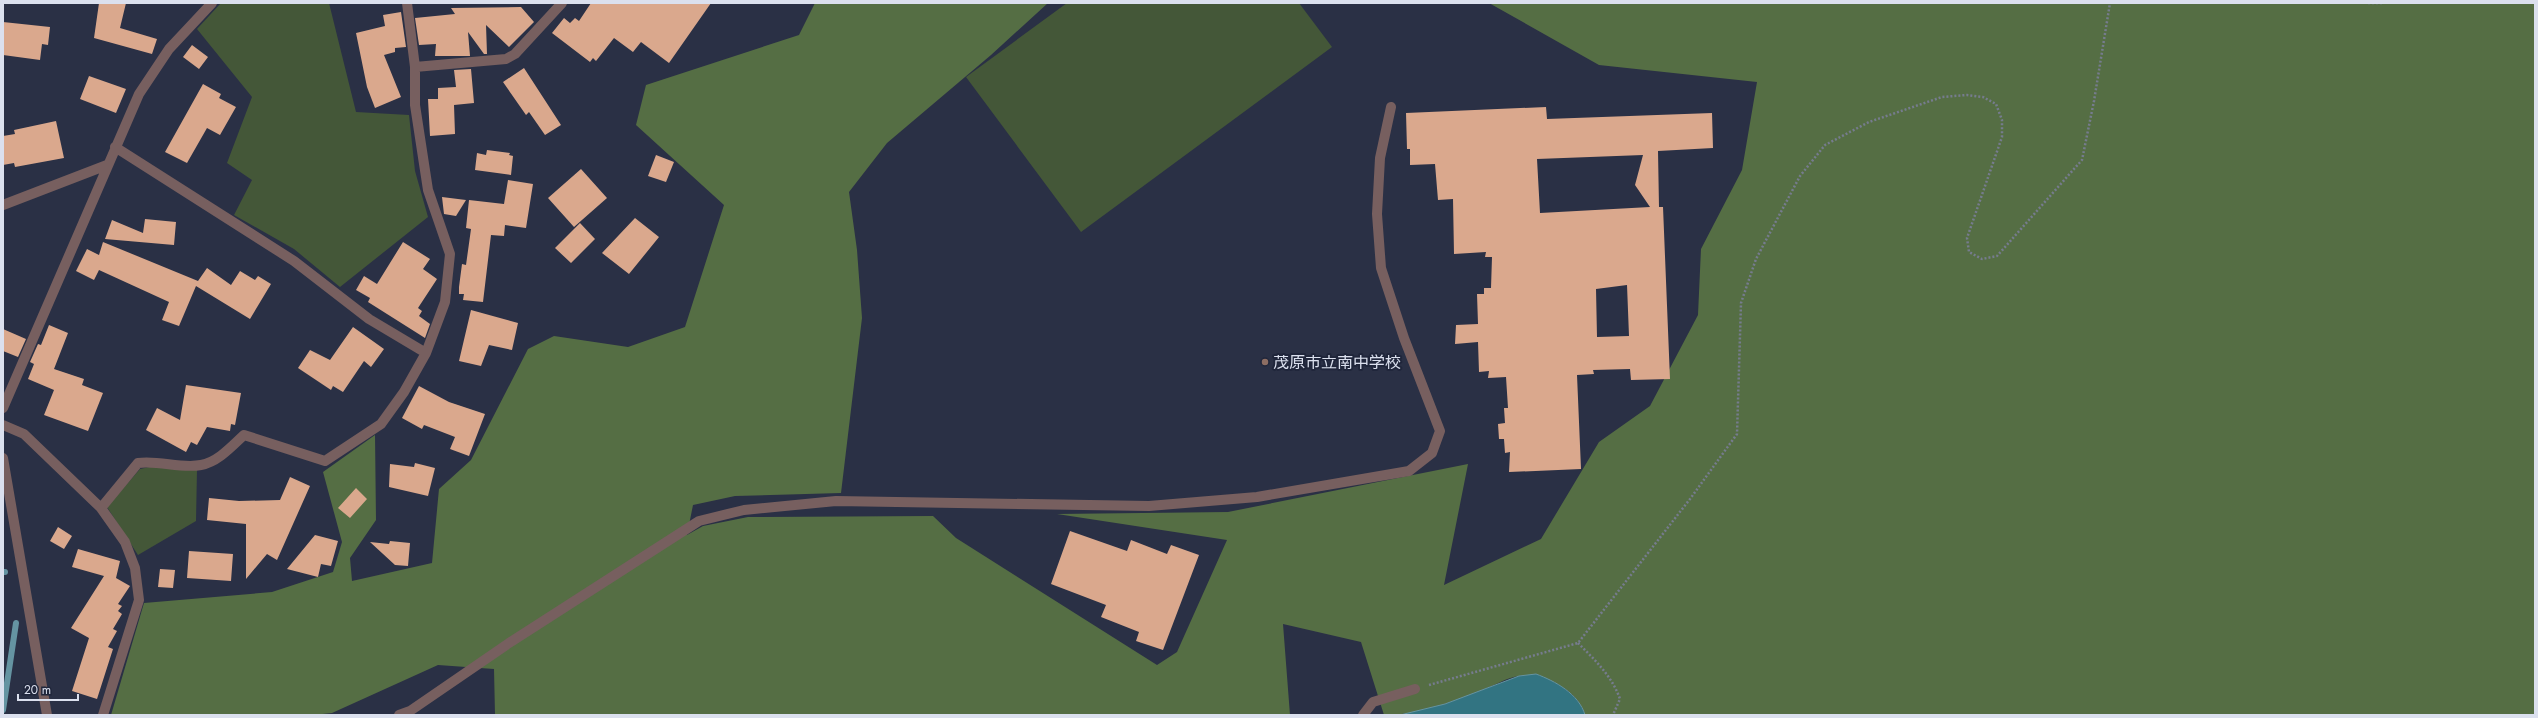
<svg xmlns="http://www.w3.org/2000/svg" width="2538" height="718" viewBox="0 0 2538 718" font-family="Jost,'Noto Sans JP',sans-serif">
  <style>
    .green { fill: #445738 }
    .forest { fill: #556e44 }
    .water { fill: #327482; stroke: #6594a2 }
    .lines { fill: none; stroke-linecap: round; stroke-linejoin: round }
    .stream { stroke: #6594a2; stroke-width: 6 }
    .building { fill: #daa88d; fill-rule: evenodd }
    .path { stroke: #767c8e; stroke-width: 2.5; stroke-dasharray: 2 2; stroke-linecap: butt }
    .minor { stroke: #775f5f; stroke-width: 10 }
    .education-dot { fill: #8d6e63; stroke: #20263b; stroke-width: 1.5 }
    .labels { text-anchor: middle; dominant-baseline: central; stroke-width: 4; stroke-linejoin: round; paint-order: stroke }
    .poi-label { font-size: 16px; fill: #dbe0ee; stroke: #20263b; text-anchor: start }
  </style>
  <rect width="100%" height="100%" fill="#2a3045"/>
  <!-- green -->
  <path class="green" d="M 221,3 L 329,3 L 356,112 L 409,115 L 415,171 L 428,217 L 340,287 L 294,249 L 234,215 L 252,180 L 227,163 L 252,97 L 197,29 Z
    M 1067,3 L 1299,3 L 1332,47 L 1081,232 L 966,77 Z
    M 154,466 L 197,470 L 196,521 L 138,555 L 107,507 L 140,469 Z"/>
  <!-- forest -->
  <path class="forest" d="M 815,3 L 1048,3 L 991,55 L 887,143 L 849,192 L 857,250 L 862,318 L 841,493 L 735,496 L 693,505 L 687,535 L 703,526 L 748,517 L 933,516 L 956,538 L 1157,665 L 1177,652 L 1227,540 L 1057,514 L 1228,512 L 1468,464 L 1444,585 L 1541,539 L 1599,442 L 1650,406 L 1698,315 L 1701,249 L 1742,170 L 1757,82 L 1599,65 L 1489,3 L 2535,3 L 2535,715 L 1585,715 C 1577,689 1545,674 1519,676 C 1508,677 1495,685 1485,689 C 1453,702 1419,715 1384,715 L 1361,642 L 1283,624 L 1290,715 L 495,715 L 494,669 L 438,665 L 332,713 L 313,715 L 111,715 L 144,603 L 272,592 L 333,572 L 342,542 L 323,472 L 375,435 L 376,520 L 350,558 L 352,581 L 432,563 L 439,489 L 471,460 L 528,349 L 554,336 L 628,347 L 685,327 L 724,205 L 636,125 L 646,85 L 799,35 Z"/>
  <!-- water -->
  <path class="water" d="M 1536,674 C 1555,681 1579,694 1585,715 L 1400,715 L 1445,704 L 1519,676 Z"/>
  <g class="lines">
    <!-- stream -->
    <path class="stream" d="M 3,572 L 5,572
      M 3,710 L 16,623"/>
  </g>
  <!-- building -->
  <path class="building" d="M 99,3 L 126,3 L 120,28 L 157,39 L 152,54 L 94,38 Z
    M 591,3 L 711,3 L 669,63 L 641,42 L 633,52 L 614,38 L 596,61 L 593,58 L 590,62 L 552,33 L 564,18 L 570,23 L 575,18 L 579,21 Z
    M 521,7 L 534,22 L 509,47 L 486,25 L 487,54 L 484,54 L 468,32 L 470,56 L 435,56 L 436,44 L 419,45 L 415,18 L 455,14 L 451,8 Z
    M 401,12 L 406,47 L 395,48 L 395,52 L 384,55 L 401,97 L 375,108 L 367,87 L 356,33 L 385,26 L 383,15 Z
    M 3,22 L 50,27 L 48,45 L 42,44 L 40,60 L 3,55 Z
    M 192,45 L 208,57 L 199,69 L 183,57 Z
    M 524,68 L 561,125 L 545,135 L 529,112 L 526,115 L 503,82 Z
    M 471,69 L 474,103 L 454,105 L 455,134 L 430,136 L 428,99 L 438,99 L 438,88 L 456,87 L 454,70 Z
    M 89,76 L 126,89 L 116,113 L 80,99 Z
    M 203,84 L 221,94 L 219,98 L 236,107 L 220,135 L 207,128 L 187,163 L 165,152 Z
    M 1546,107 L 1547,119 L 1712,113 L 1713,148 L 1658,151 L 1659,207 L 1663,207 L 1670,379 L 1631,380 L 1630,369 L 1593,370 L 1594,374 L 1577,375 L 1581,469 L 1509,472 L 1510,452 L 1505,453 L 1504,439 L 1499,439 L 1498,424 L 1505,423 L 1504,408 L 1508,408 L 1506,377 L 1488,378 L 1489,371 L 1479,372 L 1478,342 L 1455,344 L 1456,325 L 1478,324 L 1477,294 L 1484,294 L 1484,288 L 1491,288 L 1492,257 L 1485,257 L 1486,252 L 1454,254 L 1453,199 L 1438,200 L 1435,164 L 1410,165 L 1410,149 L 1407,149 L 1406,113 ZM 1643,155 L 1635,185 L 1650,207 L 1540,213 L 1537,159 ZM 1627,285 L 1629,336 L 1597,337 L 1596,289 Z
    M 56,121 L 64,158 L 15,167 L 14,163 L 3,165 L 3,136 L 15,134 L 14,130 Z
    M 487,150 L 510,153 L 509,155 L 513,156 L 511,175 L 475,170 L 477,153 L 486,155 Z
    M 656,155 L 674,162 L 666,182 L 648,176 Z
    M 581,169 L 607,198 L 574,227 L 548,198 Z
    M 508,180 L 533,184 L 526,228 L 505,225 L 504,236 L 491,235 L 483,302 L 463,300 L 464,294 L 459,294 L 459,287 L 462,264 L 466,265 L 471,229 L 466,228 L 469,200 L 504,204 Z
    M 442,197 L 466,200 L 456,216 L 444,214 Z
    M 635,218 L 659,237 L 629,274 L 602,253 Z
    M 145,219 L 176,222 L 174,245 L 105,239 L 112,220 L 143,233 Z
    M 580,223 L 595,239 L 571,263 L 555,248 Z
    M 103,242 L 198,281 L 207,268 L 231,285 L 240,271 L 255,280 L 258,276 L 271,284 L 250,319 L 196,286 L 179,326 L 162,320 L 169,302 L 99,270 L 94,280 L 76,271 L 87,249 L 99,255 Z
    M 403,242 L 430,259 L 423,269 L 437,279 L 418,308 L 422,311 L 419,316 L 430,324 L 425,338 L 368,302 L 370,298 L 356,290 L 364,276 L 377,284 Z
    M 471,310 L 518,323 L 512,350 L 489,345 L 481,366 L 459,361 Z
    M 49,325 L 68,333 L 54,369 L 84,379 L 82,385 L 103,393 L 88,431 L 44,415 L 54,390 L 28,379 L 34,364 L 30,362 L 38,344 L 41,345 Z
    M 353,327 L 384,349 L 371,367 L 364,361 L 343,392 L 333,386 L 331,390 L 298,368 L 310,350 L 330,360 Z
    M 3,329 L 26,339 L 18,357 L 3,351 Z
    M 186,385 L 241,393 L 235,425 L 231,424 L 230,431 L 207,427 L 197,445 L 191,442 L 186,452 L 146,430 L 157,408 L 180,420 Z
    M 419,386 L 449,402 L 485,414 L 469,456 L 450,449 L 455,437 L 424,425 L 422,429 L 402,418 Z
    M 415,463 L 435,468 L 428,496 L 389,487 L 390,464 L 414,467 Z
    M 290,477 L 310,486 L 277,560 L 267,554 L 246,579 L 246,524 L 207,520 L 209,498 L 239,501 L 280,500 Z
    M 356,488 L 367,499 L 350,518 L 338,508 Z
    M 58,527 L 72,536 L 64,549 L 50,541 Z
    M 1070,531 L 1127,551 L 1131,540 L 1167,554 L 1171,545 L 1199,555 L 1163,650 L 1136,641 L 1139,632 L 1101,617 L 1106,605 L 1051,584 Z
    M 315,535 L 338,541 L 331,566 L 321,564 L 318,577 L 287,569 Z
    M 390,541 L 410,543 L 408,566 L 395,565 L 370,542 L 389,544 Z
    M 78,549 L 120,561 L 116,578 L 130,586 L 118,604 L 122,606 L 118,611 L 122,614 L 113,629 L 117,631 L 108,647 L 113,649 L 97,699 L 72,691 L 89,638 L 71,628 L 104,576 L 72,567 Z
    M 189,551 L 233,554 L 231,581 L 187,578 Z
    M 160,569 L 175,570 L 173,588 L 158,587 Z"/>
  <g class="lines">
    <!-- path -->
    <path class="path" d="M 2368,3 L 2382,3
      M 1578,643 C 1594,659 1612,676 1620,699 L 1613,715
      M 1429,685 L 1578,643 L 1690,499 L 1737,434 L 1741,303 L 1756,259 L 1800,176 L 1825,145 L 1869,122 L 1942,97 L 1967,95 L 1983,97 L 1996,104 L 2002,120 L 2002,137 L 1967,238 L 1969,252 L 1982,259 L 1997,256 L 2082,160 L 2094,101 L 2110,3"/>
    <!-- minor -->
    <path class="minor" d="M 415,67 L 506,59 L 515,54 L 562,3
      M 115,147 L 294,261 L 369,319 L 426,353
      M 3,205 L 107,165
      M 3,408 L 139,94 L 169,49 L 212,3
      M 3,425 L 24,434 L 101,508 L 138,463 C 159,460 181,469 201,465 C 218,462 232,446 244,435 L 325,461 L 381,424 L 404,392 L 426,353 L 445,302 L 450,254 L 428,190 L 415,105 L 415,67 L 407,3
      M 3,458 L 47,715
      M 101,508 L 125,542 L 135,568 L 139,600 L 103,715
      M 399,715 L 410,711 L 509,643 L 699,521 L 744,510 L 836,501 L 1149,506 L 1257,497 L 1409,471 L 1432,453 L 1440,431 L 1404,338 L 1381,268 L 1377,214 L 1380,158 L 1391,107
      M 1363,715 L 1373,702 L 1415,689"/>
  </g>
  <!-- markers -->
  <circle class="education-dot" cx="1265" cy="362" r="4"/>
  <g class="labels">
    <!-- poi labels -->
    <g class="poi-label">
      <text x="1273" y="362">茂原市立南中学校</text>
    </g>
  </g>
  <!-- border -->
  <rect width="2538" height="718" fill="none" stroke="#dbe0ee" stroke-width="8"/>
  <!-- scale -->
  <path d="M18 694v6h60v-6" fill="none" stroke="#dbe0ee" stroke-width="2"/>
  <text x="24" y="694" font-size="12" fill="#dbe0ee" stroke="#20263b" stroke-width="3" paint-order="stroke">20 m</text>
</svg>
